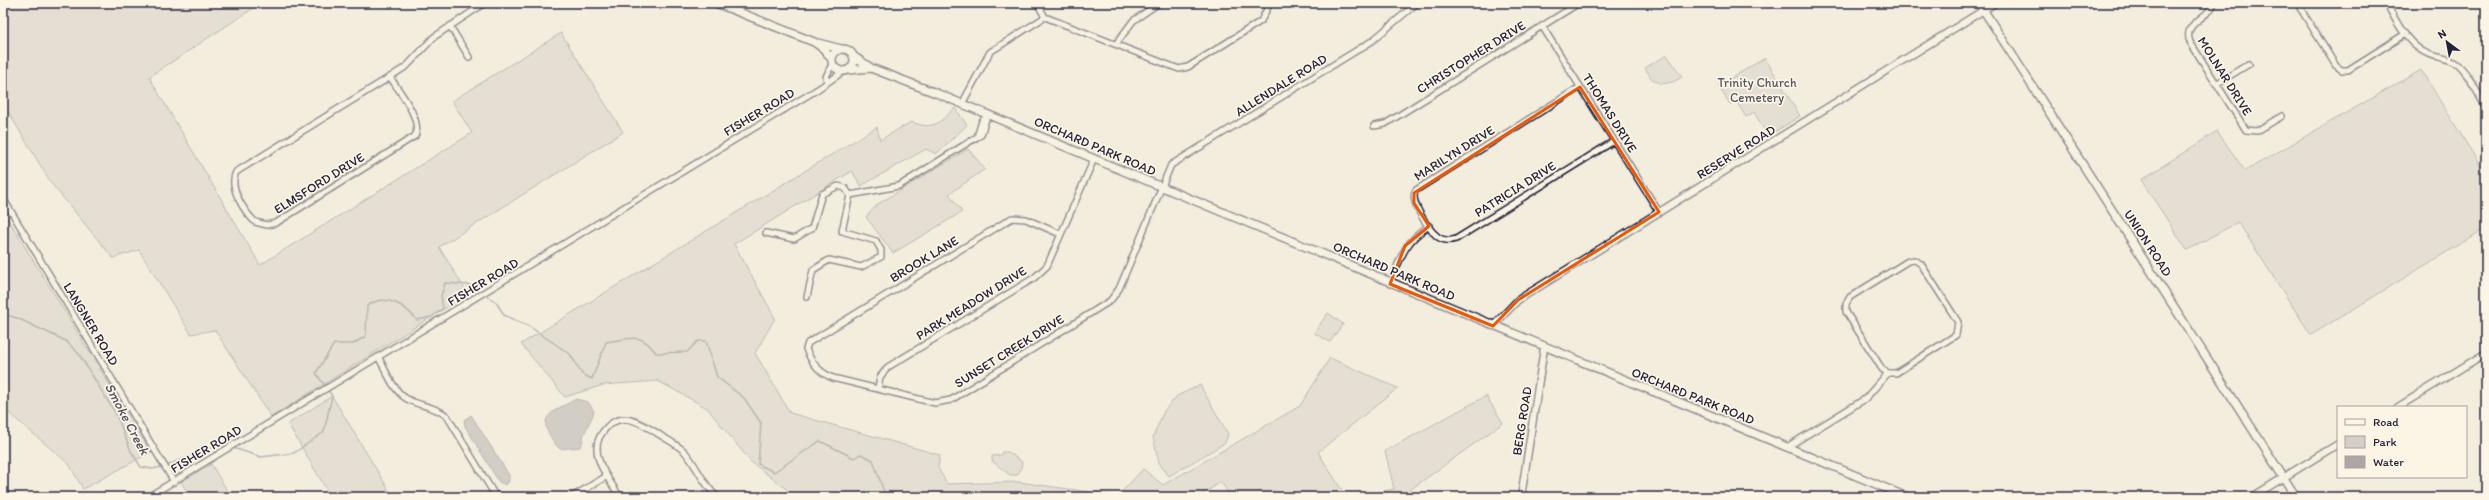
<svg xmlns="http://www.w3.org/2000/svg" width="2489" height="500" viewBox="0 0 2489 500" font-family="Itim,sans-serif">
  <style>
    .green { fill: #d4cfc6; stroke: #7b7880 }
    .water { fill: #aca7a6; stroke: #75727b }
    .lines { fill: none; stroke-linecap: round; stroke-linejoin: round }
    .stream { stroke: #75727b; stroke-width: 1.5 }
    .minor-casing { stroke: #22223b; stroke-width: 8 }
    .tertiary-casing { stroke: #22223b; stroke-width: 9 }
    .secondary-casing { stroke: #22223b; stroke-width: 10 }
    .minor { stroke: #fcf5e5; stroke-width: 5 }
    .tertiary { stroke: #fcf5e5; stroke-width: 6 }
    .secondary { stroke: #fcf5e5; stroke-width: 7 }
    .marked { fill: none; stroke: #e8590c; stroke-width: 3; stroke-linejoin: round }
    .labels { text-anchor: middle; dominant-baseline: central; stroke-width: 3.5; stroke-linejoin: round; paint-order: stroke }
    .street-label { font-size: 13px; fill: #22223b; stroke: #fcf5e5 }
    .park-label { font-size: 13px; fill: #575665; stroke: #fcf5e5 }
    .water-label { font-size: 14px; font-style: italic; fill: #525160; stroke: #fcf5e5 }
  </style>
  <rect width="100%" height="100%" fill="#f3edde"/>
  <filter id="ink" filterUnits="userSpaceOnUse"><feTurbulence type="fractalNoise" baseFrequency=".025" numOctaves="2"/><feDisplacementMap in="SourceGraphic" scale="8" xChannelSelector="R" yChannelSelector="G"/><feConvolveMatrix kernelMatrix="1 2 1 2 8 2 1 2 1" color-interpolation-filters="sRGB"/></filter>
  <g filter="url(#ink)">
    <!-- green -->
    <path class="green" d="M 3,3 L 261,3 L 149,77 L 260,265 L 472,133 L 452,101 L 561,33 L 623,132 L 439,247 L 468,294 L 271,417 L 215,330 L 191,334 L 139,250 L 113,258 L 51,183 L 3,103 Z
      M 1667,55 L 1682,77 L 1673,82 L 1661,84 L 1652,79 L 1645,68 Z
      M 1765,58 L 1800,116 L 1768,136 L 1754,112 L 1746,117 L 1736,101 L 1730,104 L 1718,86 Z
      M 2421,70 L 2486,175 L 2486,228 L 2311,335 L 2238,222 L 2187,250 L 2141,180 L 2217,131 L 2245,171 Z
      M 955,108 L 967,125 L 936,154 L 926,149 L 861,186 L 852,171 L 734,244 L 775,318 L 755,353 L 790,413 L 940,455 L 938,468 L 947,484 L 1019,482 L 1118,496 L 1143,469 L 1163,485 L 1300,406 L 1330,358 L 1398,388 L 1318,452 L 1346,497 L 1231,497 L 1221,482 L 1198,497 L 797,497 L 751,462 L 707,408 L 658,381 L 603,385 L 565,397 L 521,344 L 877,127 L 880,140 L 911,122 C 934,130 938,124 955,108 Z
      M 968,149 L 985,169 L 949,194 L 962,212 L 893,253 L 866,217 L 878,204 Z
      M 3,211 L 151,452 L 83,489 L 69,464 L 3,408 Z
      M 1328,313 L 1343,324 L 1330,342 L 1314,333 Z
      M 1200,385 L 1228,434 L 1225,443 L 1169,476 L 1159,463 L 1153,437 L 1164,411 L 1177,396 Z
      M 332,396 L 393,497 L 331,497 L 288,424 Z
      M 1486,396 L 1503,423 L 1400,497 L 1352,497 L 1394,489 L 1385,451 Z
      M 1002,452 L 1008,452 L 1022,462 L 1021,469 L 1017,475 L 1010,475 L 992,461 L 992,456 L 1001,455 Z
      M 211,464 L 231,497 L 190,497 L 181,482 Z"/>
    <!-- water -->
    <path class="water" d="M 576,399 L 588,402 L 594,411 C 592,419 588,424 585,432 C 582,438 584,441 580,447 L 560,449 C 555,445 552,439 549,434 C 537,414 561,408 576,399 Z
      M 471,415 L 509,475 L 509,481 L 506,485 L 499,482 L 465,426 L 464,420 Z"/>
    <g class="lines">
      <!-- stream -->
      <path class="stream" d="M 484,294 L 496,302 L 504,315 L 530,327 L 570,354 L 582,374 L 592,379 L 606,342 C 632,339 640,331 656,353 L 687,352 L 698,341 L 706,341 L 717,377 L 744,398 L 761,423 L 758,464 L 774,472 L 820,441 L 854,458 L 860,454 L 873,460 L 884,492 L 910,497
        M 3,314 L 17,318 L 66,341 L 79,354 L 116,414 L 131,451 L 141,467 L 152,469 L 162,467
        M 233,448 L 261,457 L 294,453 L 324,432 L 332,396 L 316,373 L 334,344 L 353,344 L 366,336 L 367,306 C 386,292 405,306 417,320 L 432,317 L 443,308 L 441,296 L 445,283 L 471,285 L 481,292
        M 166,466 L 220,444 L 227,446"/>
      <!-- minor casing -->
      <g class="minor-casing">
        <path id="minor" d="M 1037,3 L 1045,17
          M 2214,3 C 2209,19 2182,22 2190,42 L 2246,130 L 2257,131 L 2282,116
          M 2297,3 L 2336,66 L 2342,70 L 2348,70 L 2405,34
          M 2386,3 C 2397,22 2407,45 2428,54 C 2438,58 2449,57 2457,64 C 2469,74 2478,94 2486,108
          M 1045,17 L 1179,69 L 1188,67 L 1261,21 L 1270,3
          M 450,26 L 469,57
          M 1542,26 L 1659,212
          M 1116,44 L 1133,21 L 1159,3
          M 390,77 C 399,91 423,120 415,136 L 276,223 L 267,225 L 255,222 C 244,211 228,187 236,172 Z
          M 390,77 L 407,66 L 434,37 L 485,3
          M 827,81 L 826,77 L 832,64
          M 2216,84 L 2249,64
          M 1580,87 L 1416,190 C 1408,200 1429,230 1438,237 C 1444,241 1450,241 1456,239 L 1614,141
          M 962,104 L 990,52 L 1045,17
          M 986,119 L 981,135 L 977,137 L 982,121 L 988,115
          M 1374,126 L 1385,124 L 1579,3
          M 850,195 L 899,186 L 977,137
          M 3,198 L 174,482
          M 766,233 L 794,239 L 812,228 L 822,194 L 838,186 L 845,188 L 850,195 L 842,231 L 876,241 L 881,250 L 881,257 L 861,267 L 829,260 L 813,270 L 807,297
          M 1060,234 L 1026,219 L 1012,218 L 808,343 L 806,349 C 811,362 820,373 833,378 L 935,403 L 951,400 L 1110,301 L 1119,289 L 1171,165 L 1372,41 L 1417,3
          M 1390,284 C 1401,257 1404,242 1429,226
          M 379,358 C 386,371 394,392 407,399 C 421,407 433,405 447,416 L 496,497
          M 878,388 L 880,377 L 888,367 L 1034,278 L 1047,266 L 1094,159
          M 1787,447 L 1865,399 L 1888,373 L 1896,373 L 1956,335 L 1958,322 L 1921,264 L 1915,260 L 1908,261 L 1850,297 L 1846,304 L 1846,312 L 1882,369 L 1888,373
          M 3,492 L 8,497
          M 148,497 L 818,89 L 844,71
          M 572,497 L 607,476
          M 620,497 C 609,479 587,454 602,433 C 619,408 640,422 660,435 C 668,440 678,445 685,452 C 697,466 703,484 717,497"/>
      </g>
      <!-- tertiary casing -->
      <g class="tertiary-casing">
        <path id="tertiary" d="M 1493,326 L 1518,300 L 1995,3
          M 2398,407 L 2486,353
          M 1521,497 L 1544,348
          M 2252,497 L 2338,444"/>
      </g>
      <!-- secondary casing -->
      <g class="secondary-casing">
        <path id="secondary" d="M 716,3 L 814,42 L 825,50 L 832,60
          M 1979,3 L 2296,497
          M 818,43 L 841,49
          M832 60a11 11 0 1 1 22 0a11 11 0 1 1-22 0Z
          M 853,56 L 871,68 L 936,93 L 1907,497
          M 848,70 L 871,68"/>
      </g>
      <!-- minor -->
      <use href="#minor" class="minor"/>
      <!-- tertiary -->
      <use href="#tertiary" class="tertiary"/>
      <!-- secondary -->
      <use href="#secondary" class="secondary"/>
    </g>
  </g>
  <!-- marked area -->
  <path d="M0 0H2489V500H0ZM 1580,87 L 1659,212 L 1518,300 L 1493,326 L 1390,284 L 1405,246 L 1429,226 L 1414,203 L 1414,193 Z" fill="#f3edde" fill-opacity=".55" fill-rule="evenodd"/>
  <path class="marked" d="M 1580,87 L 1659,212 L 1518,300 L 1493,326 L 1390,284 L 1405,246 L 1429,226 L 1414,203 L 1414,193 Z"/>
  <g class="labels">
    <!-- street labels -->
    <g class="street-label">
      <text transform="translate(1471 57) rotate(-32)">CHRISTOPHER DRIVE</text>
      <text transform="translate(2225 76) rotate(58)">MOLNAR DRIVE</text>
      <text transform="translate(1281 85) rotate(-32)">ALLENDALE ROAD</text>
      <text transform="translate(759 112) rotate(-31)">FISHER ROAD</text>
      <text transform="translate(1610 113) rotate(58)">THOMAS DRIVE</text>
      <text transform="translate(1095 146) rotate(23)">ORCHARD PARK ROAD</text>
      <text transform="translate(1736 152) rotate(-32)">RESERVE ROAD</text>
      <text transform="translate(1454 153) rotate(-32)">MARILYN DRIVE</text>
      <text transform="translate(319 183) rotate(-32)">ELMSFORD DRIVE</text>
      <text transform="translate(1515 189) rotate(-32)">PATRICIA DRIVE</text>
      <text transform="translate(2148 243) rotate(57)">UNION ROAD</text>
      <text transform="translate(924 259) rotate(-31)">BROOK LANE</text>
      <text transform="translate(1394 271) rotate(23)">ORCHARD PARK ROAD</text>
      <text transform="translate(483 282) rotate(-31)">FISHER ROAD</text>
      <text transform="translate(971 303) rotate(-32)">PARK MEADOW DRIVE</text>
      <text transform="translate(91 324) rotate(59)">LANGNER ROAD</text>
      <text transform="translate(1009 351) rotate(-32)">SUNSET CREEK DRIVE</text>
      <text transform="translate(1693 396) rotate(22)">ORCHARD PARK ROAD</text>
      <text transform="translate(1522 421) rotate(-81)">BERG ROAD</text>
      <text transform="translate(206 449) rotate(-31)">FISHER ROAD</text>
    </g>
    <!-- park labels -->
    <g class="park-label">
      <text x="1757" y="82">Trinity Church<tspan x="1757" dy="15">Cemetery</tspan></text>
    </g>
    <!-- water labels -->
    <g class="water-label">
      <text transform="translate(127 419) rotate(62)">Smoke Creek</text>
    </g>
  </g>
  <!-- margin -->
  <rect width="2489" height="500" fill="none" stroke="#fcf5e5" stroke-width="16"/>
  <rect x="8" y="8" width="2473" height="484" fill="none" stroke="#22223b" stroke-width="1.5" filter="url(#ink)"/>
  <!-- legend -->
  <rect x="2337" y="406" width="130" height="72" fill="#fcf5e5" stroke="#a5a1a1"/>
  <rect x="2345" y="419" width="20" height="6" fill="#fcf5e5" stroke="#a5a1a1"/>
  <text x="2373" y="426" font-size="12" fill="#22223b">Road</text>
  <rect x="2345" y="436" width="20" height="12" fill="#d4cfc6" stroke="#a5a1a1"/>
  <text x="2373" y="446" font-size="12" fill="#22223b">Park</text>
  <rect x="2345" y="456" width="20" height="12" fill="#aca7a6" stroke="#a5a1a1"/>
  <text x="2373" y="466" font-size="12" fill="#22223b">Water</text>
  <!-- north arrow -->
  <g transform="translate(2447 42) rotate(328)" stroke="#fcf5e5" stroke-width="3" paint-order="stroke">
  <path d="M0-3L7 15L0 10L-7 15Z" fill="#22223b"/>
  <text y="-6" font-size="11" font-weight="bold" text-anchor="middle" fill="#22223b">N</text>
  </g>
</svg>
